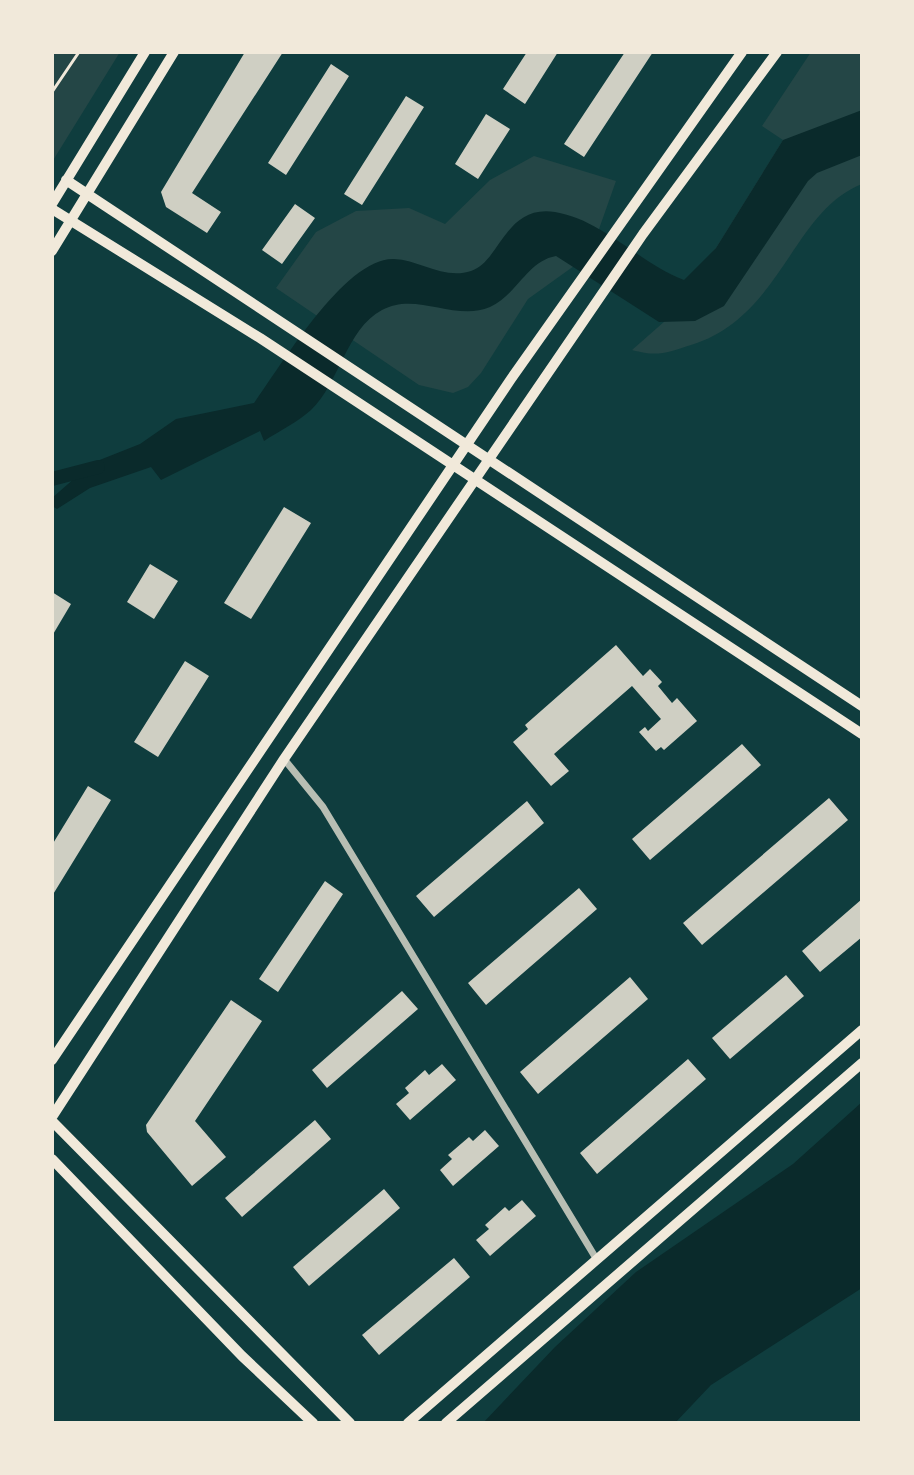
<svg xmlns="http://www.w3.org/2000/svg" width="914" height="1475" viewBox="0 0 914 1475" font-family="Manrope,sans-serif">
  <style>
    .green { fill: #244646 }
    .water { fill: #0a2a2b }
    .lines { fill: none; stroke-linecap: round; stroke-linejoin: round }
    .canal { stroke: #0a2a2b; stroke-width: 14 }
    .building { fill: #cfcfc3 }
    .path { stroke: #f1e9da; stroke-width: 3 }
    .minor { stroke: #b8beb3; stroke-width: 7 }
    .secondary { stroke: #f1e9da; stroke-width: 10 }
  </style>
  <rect width="100%" height="100%" fill="#0f3d3e"/>
  <!-- green -->
  <path class="green" d="M 52,52 L 120,52 L 52,162 Z
    M 811,52 L 862,52 L 862,184 C 792,211 782,317 691,345 C 666,353 658,357 632,350 L 665,321 L 696,271 L 716,248 L 783,140 L 762,126 Z
    M 534,156 L 616,181 L 599,229 L 574,266 L 528,299 L 481,373 L 468,387 L 453,393 L 419,385 L 276,288 L 316,232 L 356,211 L 409,208 L 445,224 L 490,180 Z"/>
  <!-- water -->
  <path class="water" d="M 862,110 L 862,155 L 817,173 L 808,181 L 724,306 L 695,321 L 659,322 L 556,256 C 527,261 517,295 490,307 C 455,322 416,291 382,310 C 346,329 339,384 311,410 C 298,422 279,431 264,441 L 260,431 L 161,480 L 151,467 L 90,488 L 57,509 L 52,506 L 52,498 L 92,463 L 140,444 L 176,419 L 254,403 C 281,366 345,257 394,259 C 420,260 444,280 471,271 C 500,262 505,204 555,212 C 603,220 639,263 684,280 L 716,248 L 783,140 Z
    M 862,1102 L 862,1288 L 711,1385 L 675,1423 L 483,1423 L 555,1347 L 636,1272 L 793,1164 Z"/>
  <g class="lines">
    <!-- canal -->
    <path class="canal" d="M 52,479 L 98,467"/>
  </g>
  <!-- building -->
  <path class="building" d="M 245,52 L 283,52 L 192,193 L 221,212 L 207,233 L 166,207 L 161,192 Z
    M 527,52 L 558,52 L 525,104 L 503,89 Z
    M 625,52 L 653,52 L 584,157 L 564,144 Z
    M 331,64 L 349,76 L 286,175 L 268,163 Z
    M 406,96 L 424,107 L 362,205 L 344,194 Z
    M 486,114 L 510,129 L 478,179 L 455,164 Z
    M 295,204 L 315,218 L 282,264 L 262,250 Z
    M 284,507 L 311,523 L 251,619 L 224,603 Z
    M 150,564 L 178,581 L 154,619 L 127,602 Z
    M 52,592 L 71,604 L 52,636 Z
    M 616,645 L 643,676 L 650,669 L 662,682 L 658,686 L 672,703 L 677,698 L 697,721 L 664,750 L 661,747 L 656,751 L 639,732 L 645,727 L 648,731 L 661,719 L 632,686 L 554,754 L 569,771 L 551,786 L 513,742 L 528,729 L 525,725 Z
    M 185,661 L 209,676 L 158,757 L 134,742 Z
    M 742,744 L 761,765 L 650,860 L 632,839 Z
    M 88,786 L 111,800 L 52,896 L 52,845 Z
    M 829,798 L 848,820 L 702,945 L 683,923 Z
    M 527,801 L 544,823 L 434,917 L 416,896 Z
    M 325,881 L 343,894 L 278,992 L 259,979 Z
    M 579,888 L 597,909 L 486,1005 L 468,983 Z
    M 862,899 L 862,937 L 820,972 L 802,951 Z
    M 786,975 L 804,996 L 730,1059 L 712,1038 Z
    M 630,977 L 648,999 L 538,1094 L 520,1072 Z
    M 402,991 L 418,1009 L 327,1088 L 312,1070 Z
    M 231,1000 L 262,1021 L 195,1121 L 226,1157 L 192,1186 L 147,1132 L 146,1125 Z
    M 688,1059 L 706,1079 L 597,1174 L 580,1153 Z
    M 442,1064 L 456,1080 L 410,1120 L 396,1104 L 409,1093 L 405,1088 L 425,1070 L 429,1075 Z
    M 315,1120 L 331,1139 L 242,1217 L 225,1198 Z
    M 485,1130 L 499,1146 L 453,1186 L 440,1170 L 452,1159 L 448,1155 L 469,1137 L 473,1141 Z
    M 384,1189 L 400,1208 L 309,1286 L 293,1267 Z
    M 522,1200 L 536,1216 L 490,1256 L 476,1240 L 489,1229 L 485,1225 L 505,1207 L 509,1211 Z
    M 454,1258 L 470,1277 L 379,1355 L 362,1335 Z"/>
  <g class="lines">
    <!-- path -->
    <path class="path" d="M 52,92 L 79,52"/>
    <!-- minor -->
    <path class="minor" d="M 284,759 L 323,807 L 597,1260"/>
    <!-- secondary -->
    <path class="secondary" d="M 66,180 L 862,706
      M 52,204 L 145,52
      M 52,209 L 260,338 L 862,734
      M 52,251 L 174,52
      M 52,1060 L 511,379 L 742,52
      M 52,1117 L 284,759 L 643,234 L 777,52
      M 52,1121 L 350,1423
      M 52,1159 L 242,1356 L 313,1423
      M 408,1423 L 862,1030
      M 446,1423 L 862,1063"/>
  </g>
  <!-- border -->
  <rect width="914" height="1475" fill="none" stroke="#f1e9da" stroke-width="108"/>
</svg>
